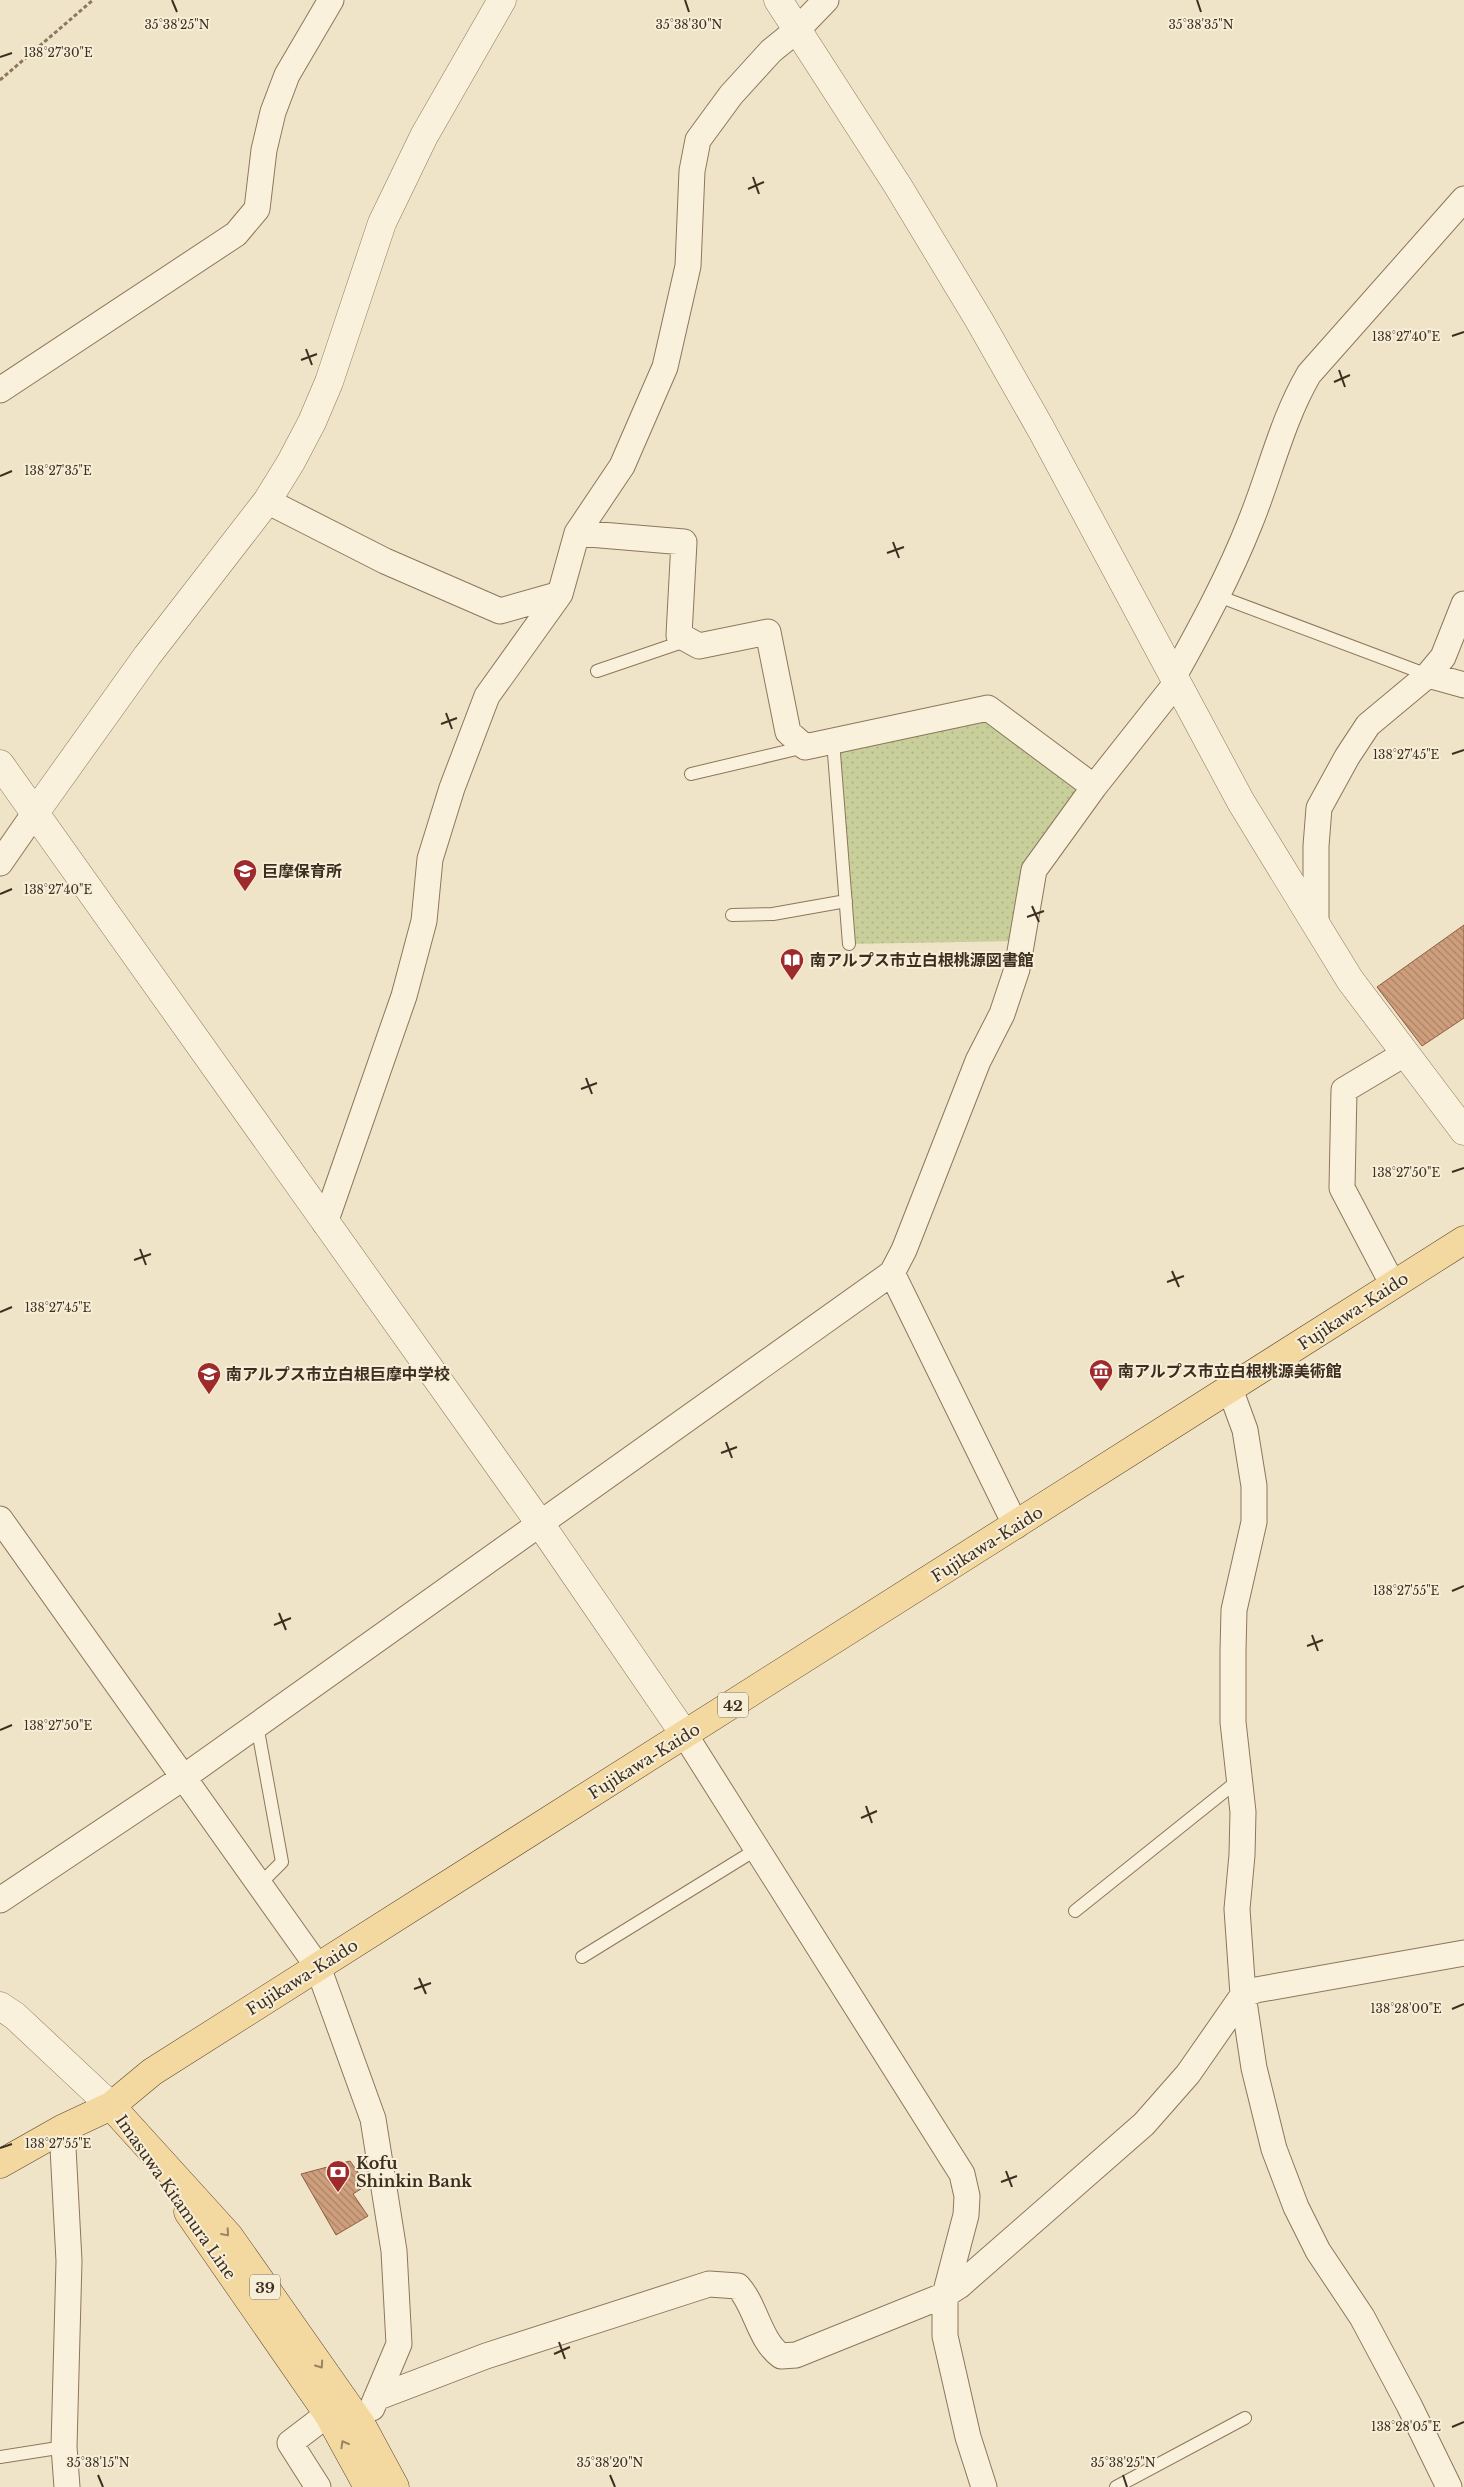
<svg xmlns="http://www.w3.org/2000/svg" width="1464" height="2487" viewBox="0 0 1464 2487" font-family="'Libre Baskerville','Noto Sans JP',serif">
  <style>
    .park { fill: url(#park-dots) }
    .building { fill: url(#building-back-hatch); stroke: #8d5f41 }
    .lines { fill: none; stroke-linecap: round; stroke-linejoin: round }
    .service-casing { stroke: #8d765c; stroke-width: 14 }
    .minor-casing { stroke: #8d765c; stroke-width: 27 }
    .tertiary-casing { stroke: #8d765c; stroke-width: 29 }
    .primary-casing { stroke: #5b4430; stroke-width: 29 }
    .path { stroke: #8d765c; stroke-width: 3; stroke-dasharray: 4 2.5; stroke-linecap: butt }
    .service { stroke: #faf1dc; stroke-width: 12 }
    .minor { stroke: #faf1dc; stroke-width: 25 }
    .tertiary { stroke: #faf1dc; stroke-width: 28 }
    .primary { stroke: #f3d9a0; stroke-width: 28 }
    .oneway { stroke: #988460 }
    .ticks { fill: none; stroke: #3d2e20; stroke-width: 2 }
    .labels { text-anchor: middle; dominant-baseline: central; stroke-width: 4; stroke-linejoin: round; paint-order: stroke }
    .shield { fill: #f7eed8; stroke: #756857; stroke-width: 1 }
    .shield-label { font-size: 15px; font-weight: bold; fill: #3d2e20 }
    .poi-label { font-size: 16px; font-weight: bold; fill: #3d2e20; stroke: #f7eed8; text-anchor: start }
    .street-label { font-size: 16px; fill: #3d2e20; stroke: #f7eed8 }
    .ticks-label { font-size: 12px; text-anchor: middle; fill: #3d2e20; stroke: #f7eed8; stroke-width: 4; stroke-linejoin: round; paint-order: stroke }
  </style>
  <defs>
    <pattern id="park-dots" width="8" height="8" patternUnits="userSpaceOnUse" patternTransform="scale(1.25)"><rect width="8" height="8" fill="#c9cf9b"/><path d="M2 2h.1M6 6h.1" fill="none" stroke="#aeb285" stroke-width="1.8" stroke-linecap="round"/></pattern>
    <pattern id="building-back-hatch" width="6" height="6" patternUnits="userSpaceOnUse" patternTransform="scale(1.25)"><rect width="6" height="6" fill="#cf9f7d"/><path d="M-1 5l2 2M0 0l6 6M5-1l2 2" fill="none" stroke="#a98266"/></pattern>
  </defs>
  <rect width="100%" height="100%" fill="#f0e4c8"/>
  <!-- park -->
  <path class="park" d="M 988,708 L 1094,787 L 1034,870 L 1022,941 L 849,944 L 833,741 Z"/>
  <!-- building -->
  <path class="building" d="M 1464,925 L 1464,1018 L 1422,1046 L 1377,987 Z
    M 350,2161 L 367,2185 L 353,2194 L 368,2216 L 336,2235 L 301,2174 Z"/>
  <g class="lines">
    <!-- service casing -->
    <g class="service-casing">
      <path id="service" d="M 1218,596 L 1428,675
        M 597,671 L 688,640
        M 833,741 L 849,944
        M 691,774 L 805,747
        M 732,915 L 773,914 L 846,901
        M 257,1725 L 282,1862 L 259,1885
        M 1075,1911 L 1240,1779
        M 582,1957 L 757,1849
        M 0,2457 L 64,2447
        M 1116,2487 L 1245,2418"/>
    </g>
    <!-- minor casing -->
    <g class="minor-casing">
      <path id="minor" d="M 0,390 L 236,234 L 257,209 L 264,150 L 273,112 L 287,75 L 331,0
        M 267,501 L 385,561 L 500,611 L 560,594
        M 577,533 L 684,542 L 679,635 L 699,646 L 768,632 L 788,732 L 805,747 L 988,708 L 1094,787
        M 1428,675 L 1464,685
        M 1174,676 C 1202,626 1229,576 1250,523 C 1270,474 1282,420 1309,374 L 1464,199
        M 0,863 L 34,814
        M 1316,924 L 1316,846 L 1319,808 L 1347,757 L 1368,725 L 1428,675 L 1443,657 L 1464,604
        M 325,1223 L 404,996 L 424,921 L 430,859 L 452,788 L 487,696 L 560,594 L 577,533 L 622,466 L 665,367 L 688,266 L 692,171 L 698,140 L 731,95 L 771,51 L 797,30 L 826,0
        M 892,1273 L 1016,1526
        M 1393,1285 L 1342,1188 L 1344,1090 L 1406,1053
        M 1230,1389 L 1245,1430 L 1254,1486 L 1254,1522 L 1234,1610 L 1233,1651 L 1233,1722 L 1243,1812 L 1242,1855 L 1237,1909 L 1243,1995 L 1254,2068 L 1274,2149 L 1296,2207 L 1318,2251 L 1362,2317 L 1409,2405 L 1449,2487
        M 0,1519 L 318,1967 L 373,2119 L 394,2251 L 399,2344 L 372,2408
        M 685,1735 L 962,2174 L 967,2196 L 966,2215 L 945,2295 L 945,2336 L 968,2437 L 984,2487
        M 0,1900 L 184,1777 L 892,1273 L 904,1250 L 978,1061 L 1002,1014 L 1017,969 L 1034,870 L 1094,787 L 1177,682
        M 62,2129 L 69,2261 L 64,2447 L 67,2487
        M 376,2398 L 486,2356 L 709,2284 L 738,2286 C 756,2306 759,2340 781,2356 L 796,2355 L 945,2295 L 959,2286 L 1144,2124 L 1188,2074 L 1243,1995 L 1256,1990 L 1464,1953
        M 318,2487 L 290,2443 L 328,2414"/>
    </g>
    <!-- tertiary casing -->
    <g class="tertiary-casing">
      <path id="tertiary" d="M 778,0 L 898,186 L 979,320 L 1041,429 L 1241,802 L 1350,980 L 1464,1131
        M 0,764 L 541,1525 L 685,1735
        M 34,814 L 147,656 L 267,501 L 291,462 L 312,422 L 329,382 L 382,223 L 424,136 L 502,0
        M 0,2006 L 15,2016 L 111,2106"/>
    </g>
    <!-- primary casing -->
    <g class="primary-casing">
      <path id="primary" d="M 111,2106 L 229,2236 L 361,2424 L 395,2487
        M 0,2164 L 62,2129 L 111,2106 L 152,2072 L 1464,1240
        M 188,2212 L 328,2414 L 368,2487"/>
    </g>
    <!-- path -->
    <path class="path" d="M 0,80 L 93,0"/>
    <!-- service -->
    <use href="#service" class="service"/>
    <!-- minor -->
    <use href="#minor" class="minor"/>
    <!-- tertiary -->
    <use href="#tertiary" class="tertiary"/>
    <!-- primary -->
    <use href="#primary" class="primary"/>
  </g>
  <!-- one-way arrows -->
  <defs><path id="oneway-chevron" d="M-2-3.5L2.5 0L-2 3.5" fill="none" stroke-width="1.6" stroke-linecap="round" stroke-linejoin="round" transform="scale(1.25)"/></defs>
  <g class="oneway">
    <use href="#oneway-chevron" transform="translate(226 2233) rotate(49)"/>
    <use href="#oneway-chevron" transform="translate(320 2365) rotate(55)"/>
    <use href="#oneway-chevron" transform="translate(344 2444) rotate(-119)"/>
  </g>
  <!-- ticks -->
  <path class="ticks" d="M 172,0 L 177,12M 685,0 L 689,12M 1197,0 L 1201,12M 0,57 L 12,53M 753,177 L 759,194M 748,189 L 764,182M 1452,336 L 1464,332M 306,349 L 312,365M 301,360 L 317,354M 1339,370 L 1345,387M 1334,382 L 1350,375M 0,476 L 12,471M 893,542 L 899,558M 887,553 L 904,547M 446,713 L 452,729M 441,724 L 457,718M 1452,754 L 1464,750M 0,894 L 12,889M 1032,906 L 1039,922M 1027,917 L 1044,911M 586,1078 L 592,1094M 581,1089 L 597,1083M 1452,1172 L 1464,1168M 140,1249 L 146,1265M 134,1260 L 151,1254M 1172,1271 L 1179,1287M 1167,1282 L 1184,1276M 0,1312 L 12,1307M 726,1442 L 732,1458M 721,1453 L 737,1447M 1452,1591 L 1464,1586M 279,1613 L 286,1630M 274,1625 L 291,1618M 1312,1635 L 1318,1651M 1307,1646 L 1323,1640M 0,1730 L 12,1725M 866,1806 L 872,1823M 861,1818 L 877,1811M 419,1978 L 426,1994M 414,1989 L 431,1983M 1452,2009 L 1464,2004M 0,2148 L 12,2144M 1006,2171 L 1012,2187M 1001,2182 L 1017,2176M 559,2342 L 565,2359M 554,2354 L 570,2347M 1452,2427 L 1464,2422M 98,2475 L 103,2487M 610,2475 L 615,2487M 1123,2475 L 1127,2487"/>
  <!-- icons -->
  <defs>
    <g id="school-pin" transform="scale(1.25)"><path d="M0 17L-7.5 6A9.5 9.5 0 1 1 7.5 6Z" fill="#9e2a2b" stroke="#f7eed8"/><path d="M0-5L7-2L0 1L-7-2ZM-4 1L0 2.5L4 1V4Q0 6-4 4Z" fill="#fff"/></g>
    <g id="library-pin" transform="scale(1.25)"><path d="M0 17L-7.5 6A9.5 9.5 0 1 1 7.5 6Z" fill="#9e2a2b" stroke="#f7eed8"/><path d="M-6-4Q-3-5.5-.7-3.5V5Q-3 3-6 4ZM6-4Q3-5.5 .7-3.5V5Q3 3 6 4Z" fill="#fff"/></g>
    <g id="museum-pin" transform="scale(1.25)"><path d="M0 17L-7.5 6A9.5 9.5 0 1 1 7.5 6Z" fill="#9e2a2b" stroke="#f7eed8"/><path d="M0-6L6-3V-2H-6V-3ZM-5-1h2V3h-2ZM-1-1h2V3h-2ZM3-1h2V3H3ZM-6 4H6V6H-6Z" fill="#fff"/></g>
    <g id="bank-pin" transform="scale(1.25)"><path d="M0 17L-7.5 6A9.5 9.5 0 1 1 7.5 6Z" fill="#9e2a2b" stroke="#f7eed8"/><path d="M-6-4H6V4H-6ZM0-2.3a2.3 2.3 0 1 0 0 4.6a2.3 2.3 0 1 0 0-4.6Z" fill="#fff"/></g>
  </defs>
  <g fill-rule="evenodd">
    <use href="#school-pin" x="245" y="871"/>
    <use href="#library-pin" x="792" y="960"/>
    <use href="#museum-pin" x="1101" y="1371"/>
    <use href="#school-pin" x="209" y="1374"/>
    <use href="#bank-pin" x="338" y="2172"/>
  </g>
  <g class="labels">
    <!-- shield labels -->
    <g class="shield">
      <rect x="718" y="1692.5" width="30" height="25" rx="4"/>
      <rect x="250" y="2274.5" width="30" height="25" rx="4"/>
    </g>
    <g class="shield-label">
      <text x="733" y="1705">42</text>
      <text x="265" y="2287">39</text>
    </g>
    <!-- poi labels -->
    <g class="poi-label">
      <text x="262" y="871">巨摩保育所</text>
      <text x="810" y="960">南アルプス市立白根桃源図書館</text>
      <text x="1118" y="1371">南アルプス市立白根桃源美術館</text>
      <text x="226" y="1374">南アルプス市立白根巨摩中学校</text>
      <text x="356" y="2163">Kofu<tspan x="356" dy="18">Shinkin Bank</tspan></text>
    </g>
    <!-- street labels -->
    <g class="street-label">
      <text transform="translate(1353 1311) rotate(-33)">Fujikawa-Kaido</text>
      <text transform="translate(987 1544) rotate(-32)">Fujikawa-Kaido</text>
      <text transform="translate(644 1761) rotate(-32)">Fujikawa-Kaido</text>
      <text transform="translate(302 1977) rotate(-32)">Fujikawa-Kaido</text>
      <text transform="translate(176 2197) rotate(55)">Imasuwa Kitamura Line</text>
    </g>
  </g>
  <g class="ticks-label">
    <text x="1201" y="29">35°38'35"N</text>
    <text x="177" y="29">35°38'25"N</text>
    <text x="689" y="29">35°38'30"N</text>
    <text x="58" y="57">138°27'30"E</text>
    <text x="1406" y="341">138°27'40"E</text>
    <text x="58" y="475">138°27'35"E</text>
    <text x="1406" y="759">138°27'45"E</text>
    <text x="58" y="894">138°27'40"E</text>
    <text x="1406" y="1177">138°27'50"E</text>
    <text x="58" y="1312">138°27'45"E</text>
    <text x="1406" y="1595">138°27'55"E</text>
    <text x="58" y="1730">138°27'50"E</text>
    <text x="1406" y="2013">138°28'00"E</text>
    <text x="58" y="2148">138°27'55"E</text>
    <text x="1406" y="2431">138°28'05"E</text>
    <text x="98" y="2467">35°38'15"N</text>
    <text x="610" y="2467">35°38'20"N</text>
    <text x="1123" y="2467">35°38'25"N</text>
  </g>
</svg>
